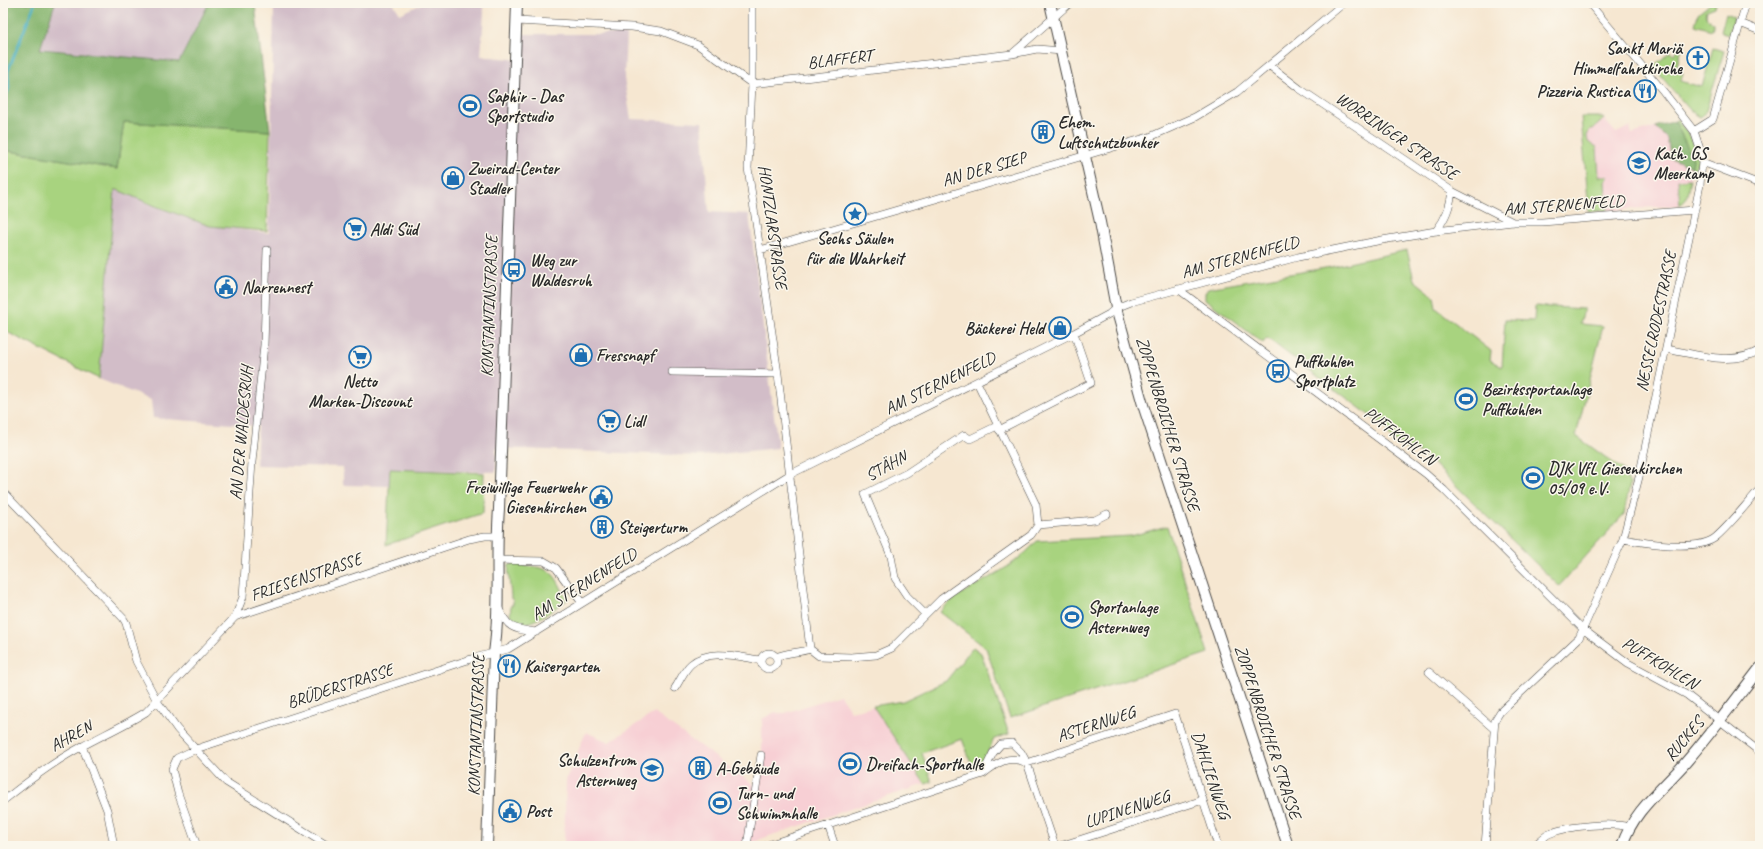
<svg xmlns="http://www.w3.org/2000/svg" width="1763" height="849" viewBox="0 0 1763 849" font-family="Caveat,sans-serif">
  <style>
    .built { fill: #f7cfd4 }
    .industrial { fill: #d2bdc8 }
    .green { fill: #a8d37f; stroke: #6a7f55 }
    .forest { fill: #86b56e; stroke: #58704c }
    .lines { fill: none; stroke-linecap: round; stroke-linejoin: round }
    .stream { stroke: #47b0c5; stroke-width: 2.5 }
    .street-casing { stroke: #494744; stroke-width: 8 }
    .secondary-casing { stroke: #494744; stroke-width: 12 }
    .street { stroke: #fff; stroke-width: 7 }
    .secondary { stroke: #fff; stroke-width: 10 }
    .labels { text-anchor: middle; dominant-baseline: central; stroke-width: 3; stroke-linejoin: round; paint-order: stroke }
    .poi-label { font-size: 17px; font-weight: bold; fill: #2b2b2b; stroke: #fbf7ec; text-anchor: start }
    .street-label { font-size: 17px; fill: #2b2b2b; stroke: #fbf7ec }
  </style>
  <rect width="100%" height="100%" fill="#fbf7ec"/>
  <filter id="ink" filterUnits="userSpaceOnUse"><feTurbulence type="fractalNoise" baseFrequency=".025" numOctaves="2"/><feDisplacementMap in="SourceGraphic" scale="8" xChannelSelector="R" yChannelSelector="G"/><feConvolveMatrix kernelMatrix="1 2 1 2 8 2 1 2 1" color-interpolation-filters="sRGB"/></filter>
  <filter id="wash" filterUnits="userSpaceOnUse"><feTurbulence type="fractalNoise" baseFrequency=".012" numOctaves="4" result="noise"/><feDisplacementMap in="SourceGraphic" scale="16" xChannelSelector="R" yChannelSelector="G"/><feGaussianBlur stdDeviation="0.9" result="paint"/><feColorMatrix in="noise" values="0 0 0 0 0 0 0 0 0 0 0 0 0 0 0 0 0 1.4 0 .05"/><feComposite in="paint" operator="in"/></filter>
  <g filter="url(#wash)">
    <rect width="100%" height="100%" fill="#f6e7d1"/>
    <!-- built -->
    <path class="built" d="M 1581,117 L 1602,117 L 1616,133 L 1630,127 L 1632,134 L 1675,121 L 1693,159 L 1690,179 L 1678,181 L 1680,205 L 1589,212 Z
      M 840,695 L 851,711 L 873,706 L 925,784 L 763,838 L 746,846 L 564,846 L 566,780 L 586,732 L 609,742 L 654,713 L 756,786 L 762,760 L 762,719 L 775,712 L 782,714 Z"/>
    <!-- industrial -->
    <path class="industrial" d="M 55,3 L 393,3 L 400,14 L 424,3 L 482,3 L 484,12 L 481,56 L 520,60 L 521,34 L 626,34 L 624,78 L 631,119 L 702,122 L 709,212 L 749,214 L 778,448 L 701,456 L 496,448 L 496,472 L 390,469 L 389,486 L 343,485 L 343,467 L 256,465 L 258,426 L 153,418 L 151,400 L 99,379 L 115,189 L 158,207 L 210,226 L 269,233 L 274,6 L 209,3 L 179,62 L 40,49 Z"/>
    <!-- green -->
    <path class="green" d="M 1711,3 L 1716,4 L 1715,7 L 1707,10 C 1705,16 1707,21 1714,23 L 1712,30 L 1695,25 L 1698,14 Z
      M 1726,13 L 1734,17 L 1729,34 L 1721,32 Z
      M 1684,40 L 1676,69 L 1683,73 L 1681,81 L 1683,82 L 1702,87 L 1713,48 L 1724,51 L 1706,111 L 1702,116 L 1700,117 L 1691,111 L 1653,67 L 1670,52 L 1675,54 Z
      M 1581,117 L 1602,117 L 1604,119 L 1593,129 L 1590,129 L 1587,136 L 1588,142 L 1597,147 L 1599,177 L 1609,176 L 1605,182 L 1607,210 L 1589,212 Z
      M 1677,119 L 1688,134 L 1695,148 L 1693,149 L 1698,159 L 1695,169 L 1691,168 L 1693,159 L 1675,121 Z
      M 124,122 L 270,131 L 267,231 L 210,226 L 158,207 L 115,189 L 99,379 L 3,330 L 3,150 L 117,169 Z
      M 1690,179 C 1688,188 1688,201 1680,205 L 1678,180 Z
      M 1407,250 L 1414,280 L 1434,296 L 1436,308 L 1491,351 L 1490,360 L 1502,367 L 1505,320 L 1534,321 L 1535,306 L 1584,309 L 1580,324 L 1603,326 L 1576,436 L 1626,472 L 1625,475 L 1630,484 L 1624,514 L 1559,586 L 1436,466 L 1415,450 L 1413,451 L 1410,449 L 1408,451 L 1387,434 L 1389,430 L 1267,338 L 1263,343 L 1205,299 L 1205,293 L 1208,288 L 1331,267 Z
      M 390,469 L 484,473 L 483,513 L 386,545 Z
      M 1167,526 L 1208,653 L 1010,718 L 986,648 L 940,612 C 952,597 969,590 985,580 C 1004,570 1023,557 1037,541 L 1131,536 Z
      M 522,562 L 524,566 C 554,567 555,575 567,600 C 553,609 524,635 510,617 L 511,605 L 513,605 L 513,599 L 511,599 C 511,590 507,570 509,565 Z
      M 973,647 L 981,653 L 1009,734 L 994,739 L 982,764 L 973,768 L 962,739 L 922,753 L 932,782 L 925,784 L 873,706 L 903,701 L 946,681 Z"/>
    <!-- forest -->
    <path class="forest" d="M 3,3 L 55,3 L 40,49 L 179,62 L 209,3 L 255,5 L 270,131 L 124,122 L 117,169 L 3,150 Z
      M 1675,121 L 1693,159 L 1692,167 L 1671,158 L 1667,139 L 1655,127 Z"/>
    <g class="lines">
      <!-- stream -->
      <path class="stream" d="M 3,104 L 9,88 L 8,71 L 35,3"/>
    </g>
  </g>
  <g filter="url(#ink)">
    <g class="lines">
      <!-- street casing -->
      <g class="street-casing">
        <path id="street" d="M 752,3 L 752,84 L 748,168 L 778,374 L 810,649 L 819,656 L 851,657 L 876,655 L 892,648 L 941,599 L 1031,535 L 1038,525 L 1036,505 L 977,382
          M 516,21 L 632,27 L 661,31 L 698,45 L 752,84
          M 1740,23 L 1760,31
          M 1012,54 L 1037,49 L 1062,51
          M 1270,66 L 1300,89 L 1452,191 L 1513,222
          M 752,84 L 1012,54 L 1070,3
          M 1694,131 L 1713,119 L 1746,3
          M 1702,162 L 1760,184
          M 1436,231 C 1446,218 1450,207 1452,191
          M 760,250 L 1152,136 L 1195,117 L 1237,92 L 1344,3
          M 1178,289 L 1426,474 L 1444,490 L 1584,630 L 1628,663 L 1687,695 L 1760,752
          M 1666,349 C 1695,354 1733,367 1760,350
          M 672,372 L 778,374
          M 999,430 L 1091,383 L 1074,333
          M 3,492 L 123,618 L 126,623 L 136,661 L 157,701 L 177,729 L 226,782 L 328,846
          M 1038,525 L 1095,520 L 1107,514
          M 1623,539 C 1645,543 1699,552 1716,537 C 1732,523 1746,504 1760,489
          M 497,560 L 544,561 L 556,568 L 582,603
          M 498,607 C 508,629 513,629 536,632
          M 925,614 L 907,596 L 895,578 L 891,556 L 865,494 L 907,473 L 964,435 L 970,439 L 997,426
          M 235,617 L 243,597 L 252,462 L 264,345 L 267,250
          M761 661a8 8 0 1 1 16 0a8 8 0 1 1-16 0Z
          M 776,657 C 787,652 799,653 810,649
          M 1429,672 L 1493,728
          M 675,688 C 680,681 684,670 691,664 C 710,648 739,657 761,660
          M 82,746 L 107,810 L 114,846
          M 983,773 L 993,753 L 1001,744 L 1012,743 L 1021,752 L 1027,763 L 1055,846
          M 3,801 C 28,781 53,762 81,747 C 103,735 125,725 146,712 L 235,617 L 469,539 L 485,536 L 497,536
          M 828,825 L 835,846
          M 197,846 L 178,793 L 172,769 L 177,758 L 196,749 L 474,658 L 508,649 L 789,475 L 1074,333 L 1109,314 L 1116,308 L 1131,302 L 1298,257 L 1382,240 L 1436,231 L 1513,222 L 1542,222 L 1695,210
          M 747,846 L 761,755
          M 765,846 L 983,774 C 997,763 1009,754 1027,763 L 1175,714 L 1218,846
          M 1060,846 L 1203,800
          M 1485,846 L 1495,720 L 1500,712 L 1579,638 L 1623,539 L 1639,477 L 1700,185 L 1702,162 L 1700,149 L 1694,131 L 1663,91 L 1589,3
          M 1534,846 C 1539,842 1543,837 1549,834 C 1566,826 1611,822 1629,827"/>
      </g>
      <!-- secondary casing -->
      <g class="secondary-casing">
        <path id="secondary" d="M 1050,3 L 1100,222 L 1116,308 L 1143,405 L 1288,846
          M 487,846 L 494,653 C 501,606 495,557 499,509 L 517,3
          M 1622,846 C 1633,810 1663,789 1686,762 C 1712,732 1736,699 1760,668"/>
      </g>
      <!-- street -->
      <use href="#street" class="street"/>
      <!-- secondary -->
      <use href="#secondary" class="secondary"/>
    </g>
  </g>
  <!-- icons -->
  <defs>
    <g id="church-ring" transform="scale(1.15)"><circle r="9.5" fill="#fbf7ec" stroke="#1f6fb2" stroke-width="1.5"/><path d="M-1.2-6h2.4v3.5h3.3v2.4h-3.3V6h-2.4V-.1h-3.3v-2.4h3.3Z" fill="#1f6fb2"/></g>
    <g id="restaurant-ring" transform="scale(1.15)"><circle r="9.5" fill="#fbf7ec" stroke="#1f6fb2" stroke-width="1.5"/><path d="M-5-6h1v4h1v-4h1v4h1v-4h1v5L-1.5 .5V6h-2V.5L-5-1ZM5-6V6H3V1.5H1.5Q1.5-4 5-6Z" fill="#1f6fb2"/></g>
    <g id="stadium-ring" transform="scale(1.15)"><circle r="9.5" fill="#fbf7ec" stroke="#1f6fb2" stroke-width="1.5"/><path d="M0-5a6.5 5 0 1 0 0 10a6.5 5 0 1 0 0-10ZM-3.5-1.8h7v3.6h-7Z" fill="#1f6fb2"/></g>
    <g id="building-ring" transform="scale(1.15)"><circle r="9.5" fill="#fbf7ec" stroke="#1f6fb2" stroke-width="1.5"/><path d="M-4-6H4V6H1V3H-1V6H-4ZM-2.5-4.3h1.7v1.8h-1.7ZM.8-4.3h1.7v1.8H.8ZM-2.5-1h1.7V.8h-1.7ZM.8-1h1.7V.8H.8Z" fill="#1f6fb2"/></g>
    <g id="school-ring" transform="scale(1.15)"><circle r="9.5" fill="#fbf7ec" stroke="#1f6fb2" stroke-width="1.5"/><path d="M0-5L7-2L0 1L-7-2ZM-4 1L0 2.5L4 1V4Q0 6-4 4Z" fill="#1f6fb2"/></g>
    <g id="shop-ring" transform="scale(1.15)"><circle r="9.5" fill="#fbf7ec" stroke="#1f6fb2" stroke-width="1.5"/><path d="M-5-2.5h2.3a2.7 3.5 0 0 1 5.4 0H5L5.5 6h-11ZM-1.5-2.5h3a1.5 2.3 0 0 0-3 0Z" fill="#1f6fb2"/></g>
    <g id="sight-ring" transform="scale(1.15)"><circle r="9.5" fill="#fbf7ec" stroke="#1f6fb2" stroke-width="1.5"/><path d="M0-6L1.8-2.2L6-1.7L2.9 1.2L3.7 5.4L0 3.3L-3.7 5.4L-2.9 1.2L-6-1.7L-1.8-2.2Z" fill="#1f6fb2"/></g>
    <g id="supermarket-ring" transform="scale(1.15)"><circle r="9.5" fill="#fbf7ec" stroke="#1f6fb2" stroke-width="1.5"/><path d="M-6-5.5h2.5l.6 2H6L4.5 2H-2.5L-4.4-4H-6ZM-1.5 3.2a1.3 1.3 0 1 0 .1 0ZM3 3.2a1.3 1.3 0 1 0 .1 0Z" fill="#1f6fb2"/></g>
    <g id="bus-ring" transform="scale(1.15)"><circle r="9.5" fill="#fbf7ec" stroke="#1f6fb2" stroke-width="1.5"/><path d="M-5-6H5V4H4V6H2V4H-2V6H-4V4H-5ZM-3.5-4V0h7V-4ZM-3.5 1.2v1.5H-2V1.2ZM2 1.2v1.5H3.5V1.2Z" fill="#1f6fb2"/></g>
    <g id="civic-ring" transform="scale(1.15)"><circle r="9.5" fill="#fbf7ec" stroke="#1f6fb2" stroke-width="1.5"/><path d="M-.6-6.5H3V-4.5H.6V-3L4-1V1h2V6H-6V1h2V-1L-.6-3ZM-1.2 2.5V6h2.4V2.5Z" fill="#1f6fb2"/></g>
  </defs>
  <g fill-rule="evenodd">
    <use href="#church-ring" x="1698" y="58"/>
    <use href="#restaurant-ring" x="1645" y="91"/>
    <use href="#stadium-ring" x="470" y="106"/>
    <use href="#building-ring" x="1043" y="132"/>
    <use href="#school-ring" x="1639" y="163"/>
    <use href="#shop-ring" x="453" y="178"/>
    <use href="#sight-ring" x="855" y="214"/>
    <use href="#supermarket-ring" x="355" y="229"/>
    <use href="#bus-ring" x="514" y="270"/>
    <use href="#civic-ring" x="226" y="287"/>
    <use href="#shop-ring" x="1060" y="328"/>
    <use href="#shop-ring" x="581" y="355"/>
    <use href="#supermarket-ring" x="360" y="357"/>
    <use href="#bus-ring" x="1278" y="371"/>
    <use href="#stadium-ring" x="1466" y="399"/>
    <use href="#supermarket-ring" x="609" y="421"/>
    <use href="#stadium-ring" x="1533" y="478"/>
    <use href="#civic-ring" x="601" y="497"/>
    <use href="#building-ring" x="602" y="527"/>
    <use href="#stadium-ring" x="1072" y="617"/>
    <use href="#restaurant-ring" x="509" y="666"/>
    <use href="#stadium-ring" x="850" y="764"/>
    <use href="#building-ring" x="700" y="768"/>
    <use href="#school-ring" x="652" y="770"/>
    <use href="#stadium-ring" x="720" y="803"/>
    <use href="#civic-ring" x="510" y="811"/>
  </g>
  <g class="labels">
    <!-- poi labels -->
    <g class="poi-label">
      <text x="1682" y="48" text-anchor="end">Sankt Mariä<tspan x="1682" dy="20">Himmelfahrtkirche</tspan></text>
      <text x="1630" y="91" text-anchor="end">Pizzeria Rustica</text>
      <text x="486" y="96">Saphir - Das<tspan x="486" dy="20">Sportstudio</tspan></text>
      <text x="1058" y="122">Ehem.<tspan x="1058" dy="20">Luftschutzbunker</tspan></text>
      <text x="1654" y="153">Kath. GS<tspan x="1654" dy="20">Meerkamp</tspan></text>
      <text x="468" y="168">Zweirad-Center<tspan x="468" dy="20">Stadler</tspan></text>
      <text x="370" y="229">Aldi Süd</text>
      <text x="855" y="238" text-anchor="middle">Sechs Säulen<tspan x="855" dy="20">für die Wahrheit</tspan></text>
      <text x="530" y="260">Weg zur<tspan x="530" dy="20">Waldesruh</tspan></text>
      <text x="242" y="287">Narrennest</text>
      <text x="1044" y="328" text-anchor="end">Bäckerei Held</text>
      <text x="596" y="355">Fressnapf</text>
      <text x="1294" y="361">Puffkohlen<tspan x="1294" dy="20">Sportplatz</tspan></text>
      <text x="360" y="381" text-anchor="middle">Netto<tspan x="360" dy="20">Marken-Discount</tspan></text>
      <text x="1482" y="389">Bezirkssportanlage<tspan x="1482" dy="20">Puffkohlen</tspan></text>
      <text x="624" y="421">Lidl</text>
      <text x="1548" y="468">DJK VfL Giesenkirchen<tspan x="1548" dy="20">05/09 e.V.</tspan></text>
      <text x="586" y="487" text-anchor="end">Freiwillige Feuerwehr<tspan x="586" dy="20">Giesenkirchen</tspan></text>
      <text x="618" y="527">Steigerturm</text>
      <text x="1088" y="607">Sportanlage<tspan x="1088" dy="20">Asternweg</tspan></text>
      <text x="524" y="666">Kaisergarten</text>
      <text x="636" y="760" text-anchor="end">Schulzentrum<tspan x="636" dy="20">Asternweg</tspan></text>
      <text x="866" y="764">Dreifach-Sporthalle</text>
      <text x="716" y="768">A-Gebäude</text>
      <text x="736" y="793">Turn- und<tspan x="736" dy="20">Schwimmhalle</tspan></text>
      <text x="526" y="811">Post</text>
    </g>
    <!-- street labels -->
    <g class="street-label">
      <text transform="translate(840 59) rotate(-7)">BLAFFERT</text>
      <text transform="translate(1397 136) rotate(34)">WORRINGER STRASSE</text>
      <text transform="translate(984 169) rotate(-16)">AN DER SIEP</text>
      <text transform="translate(1564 205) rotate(-4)">AM STERNENFELD</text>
      <text transform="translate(773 227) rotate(82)">HONTZLARSTRASSE</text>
      <text transform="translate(1240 257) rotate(-15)">AM STERNENFELD</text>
      <text transform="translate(489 306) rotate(-88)">KONSTANTINSTRASSE</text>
      <text transform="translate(1656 321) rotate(-78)">NESSELRODESTRASSE</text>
      <text transform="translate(940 383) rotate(-26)">AM STERNENFELD</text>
      <text transform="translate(1168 424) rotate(73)">ZOPPENBROICHER STRASSE</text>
      <text transform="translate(241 433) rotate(-85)">AN DER WALDESRUH</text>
      <text transform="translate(1400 436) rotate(37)">PUFFKOHLEN</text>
      <text transform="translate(886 466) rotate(-29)">STÄHN</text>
      <text transform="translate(306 577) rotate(-19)">FRIESENSTRASSE</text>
      <text transform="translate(584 584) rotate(-32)">AM STERNENFELD</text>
      <text transform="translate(1660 663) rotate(31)">PUFFKOHLEN</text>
      <text transform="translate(340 686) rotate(-18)">BRÜDERSTRASSE</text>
      <text transform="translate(1096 724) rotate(-18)">ASTERNWEG</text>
      <text transform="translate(476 725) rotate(-88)">KONSTANTINSTRASSE</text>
      <text transform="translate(1268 732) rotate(72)">ZOPPENBROICHER STRASSE</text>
      <text transform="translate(71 736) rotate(-29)">AHREN</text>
      <text transform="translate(1684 739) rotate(-50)">RUCKES</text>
      <text transform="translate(1211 775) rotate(72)">DAHLIENWEG</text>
      <text transform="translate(1127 809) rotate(-18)">LUPINENWEG</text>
    </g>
  </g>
  <!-- margin -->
  <rect width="1763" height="849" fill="none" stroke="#fbf7ec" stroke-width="16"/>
</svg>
